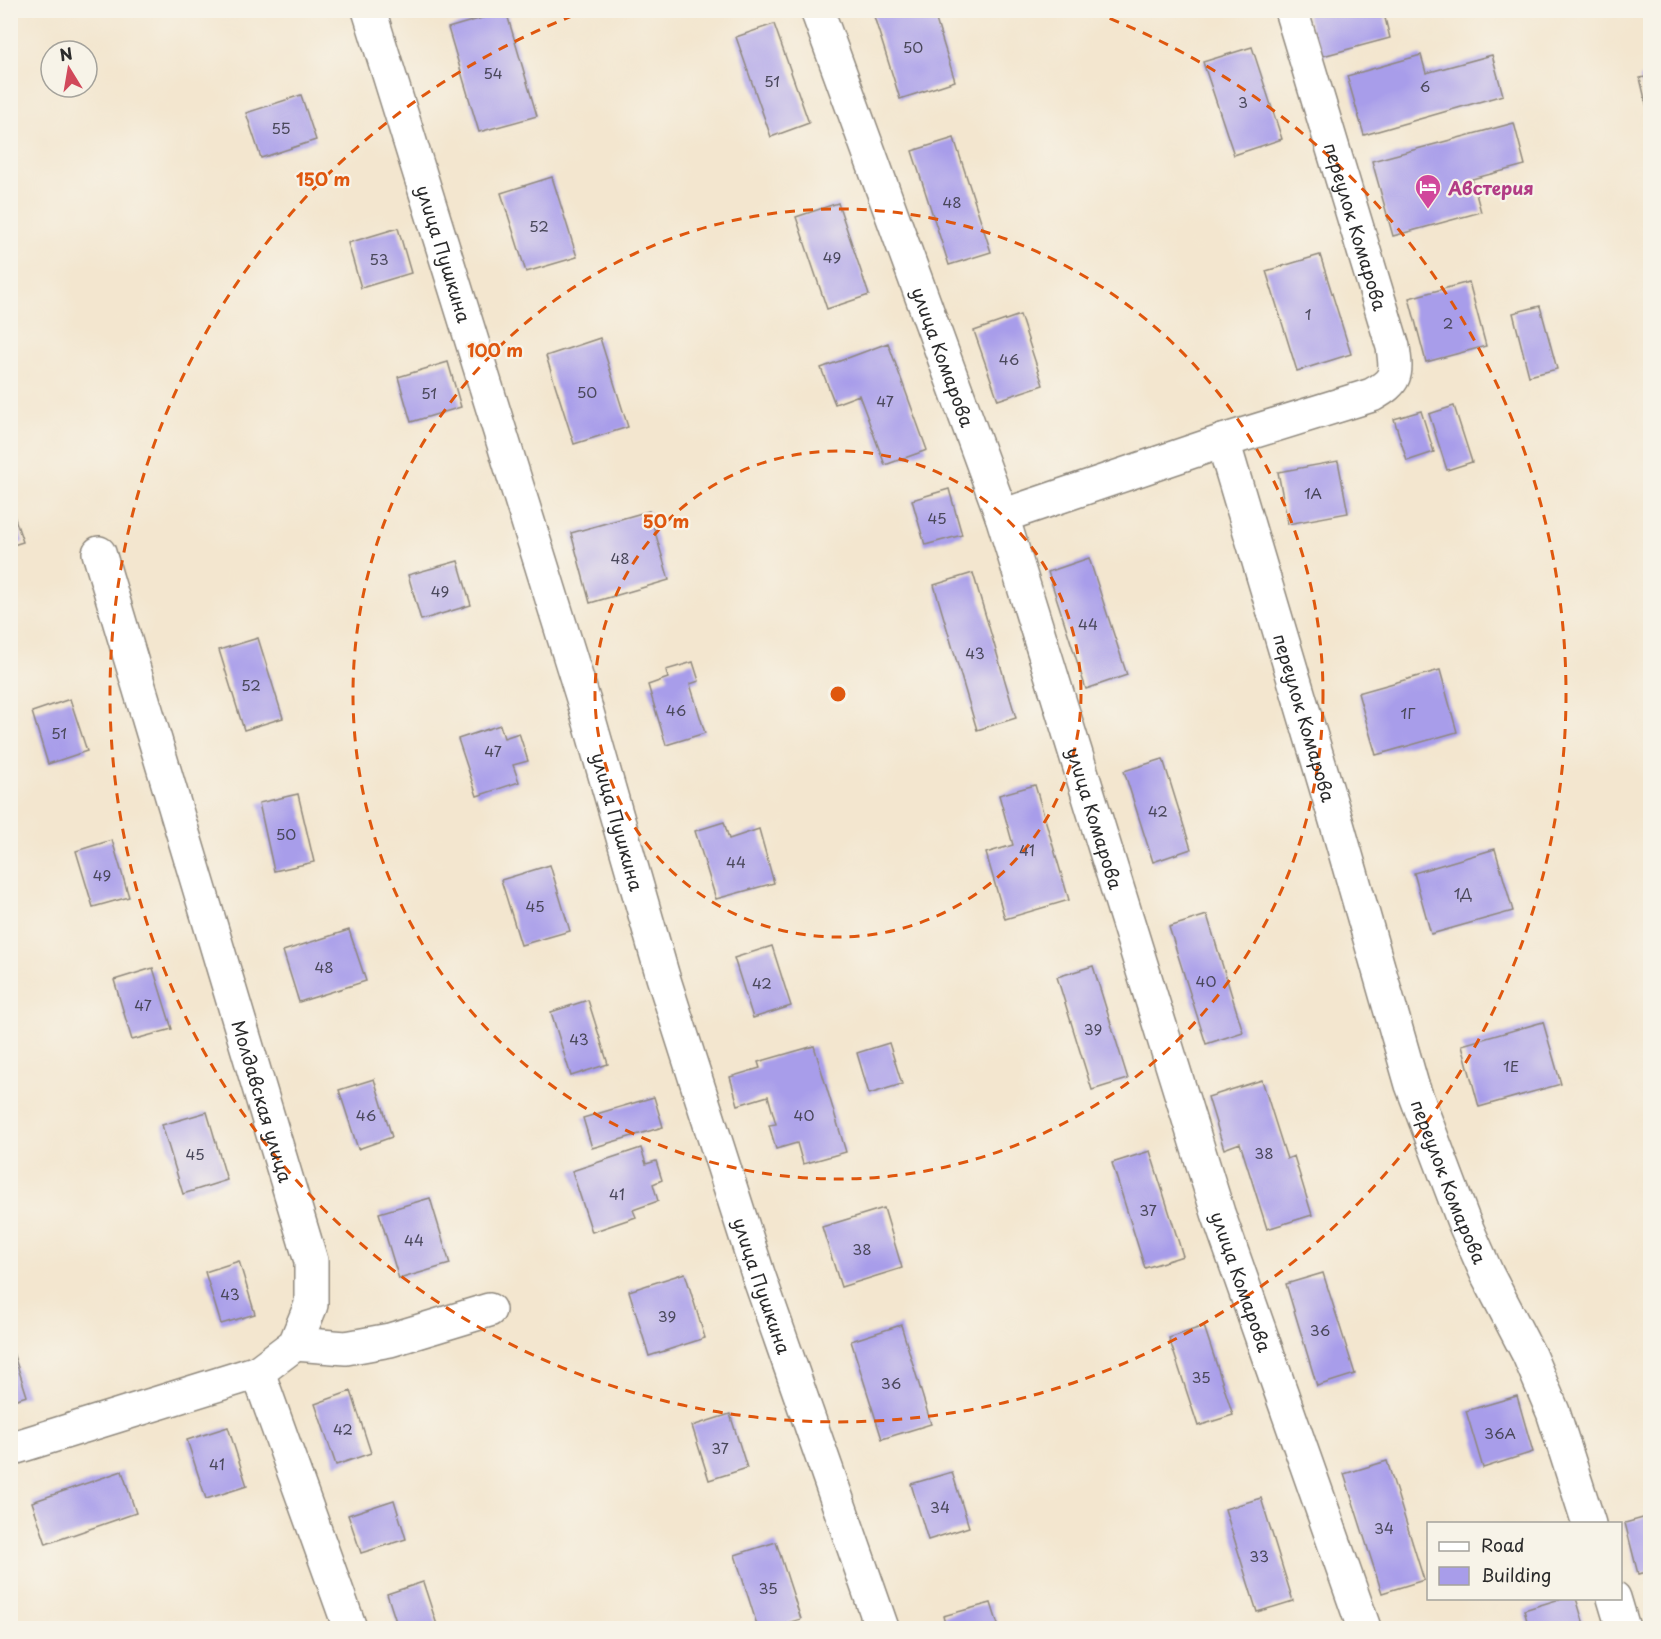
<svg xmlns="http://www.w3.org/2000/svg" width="1661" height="1639" viewBox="0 0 1661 1639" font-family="'Playpen Sans',sans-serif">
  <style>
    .building { fill: #a89dea }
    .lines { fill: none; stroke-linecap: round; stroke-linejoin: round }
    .minor-casing { stroke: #8f887d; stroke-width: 36 }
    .minor { stroke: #fff; stroke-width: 33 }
    .ring { fill: none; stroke: #df570e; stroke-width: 3; stroke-dasharray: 10 8 }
    .labels { text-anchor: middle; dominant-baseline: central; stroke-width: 4.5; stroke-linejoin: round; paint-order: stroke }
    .number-label { font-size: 15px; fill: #4a485b }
    .hotel-label { font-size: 18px; font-weight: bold; fill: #b23c85; stroke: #f7f3e8; text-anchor: start }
    .street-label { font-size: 18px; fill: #2b2b2b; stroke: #f7f3e8 }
    .centre { fill: #df570e; stroke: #f7f3e8; stroke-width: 3 }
    .ring-label { font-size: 18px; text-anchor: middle; font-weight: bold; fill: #df570e; stroke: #f7f3e8; stroke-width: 4.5; stroke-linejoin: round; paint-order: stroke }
  </style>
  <rect width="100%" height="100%" fill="#f7f3e8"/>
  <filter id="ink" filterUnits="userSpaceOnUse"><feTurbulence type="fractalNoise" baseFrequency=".0167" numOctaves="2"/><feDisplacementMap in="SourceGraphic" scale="12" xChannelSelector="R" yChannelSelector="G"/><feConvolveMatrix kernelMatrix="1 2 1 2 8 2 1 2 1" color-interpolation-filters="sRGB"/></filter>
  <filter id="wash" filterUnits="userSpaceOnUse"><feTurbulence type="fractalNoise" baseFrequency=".008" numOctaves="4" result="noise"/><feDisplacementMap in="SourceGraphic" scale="24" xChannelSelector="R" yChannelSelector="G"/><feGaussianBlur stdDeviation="1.35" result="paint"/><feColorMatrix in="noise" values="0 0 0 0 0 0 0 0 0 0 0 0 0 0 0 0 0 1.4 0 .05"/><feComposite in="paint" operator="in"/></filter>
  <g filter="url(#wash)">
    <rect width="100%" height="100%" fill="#f3e6cf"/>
    <g id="blocks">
      <!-- building -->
      <path class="building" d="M 872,10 L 933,10 L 955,81 L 900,99 Z
        M 1306,10 L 1383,10 L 1390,38 L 1319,57 Z
        M 506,11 L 537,116 L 479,132 L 448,28 Z
        M 774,24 L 809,123 L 771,137 L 736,37 Z
        M 1252,47 L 1282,139 L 1234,155 L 1203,62 Z
        M 1421,55 L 1426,73 L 1492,55 L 1503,95 L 1364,135 L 1347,76 Z
        M 1650,76 L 1650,120 L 1640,78 Z
        M 301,95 L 316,140 L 261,158 L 246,113 Z
        M 1514,123 L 1525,165 L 1472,179 L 1481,212 L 1393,236 L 1372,161 Z
        M 954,138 L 991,252 L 949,265 L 912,151 Z
        M 552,177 L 577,257 L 526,272 L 501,193 Z
        M 838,203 L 869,295 L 827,309 L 796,217 Z
        M 398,228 L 411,273 L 361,288 L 348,243 Z
        M 1320,255 L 1351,354 L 1297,371 L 1266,271 Z
        M 1469,282 L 1486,346 L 1426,362 L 1409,298 Z
        M 1540,306 L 1557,369 L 1529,376 L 1513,313 Z
        M 1020,315 L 1043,385 L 998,400 L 974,331 Z
        M 600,338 L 628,427 L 574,444 L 546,356 Z
        M 888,343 L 927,450 L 885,465 L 859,395 L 835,404 L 821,368 Z
        M 448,362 L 461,407 L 411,422 L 398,377 Z
        M 1454,406 L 1472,462 L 1447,470 L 1429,414 Z
        M 1421,411 L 1434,452 L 1407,461 L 1394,419 Z
        M 1338,461 L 1348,513 L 1288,524 L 1278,472 Z
        M 949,489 L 962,535 L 925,545 L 912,500 Z
        M 10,504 L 23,542 L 10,546 Z
        M 649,511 L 669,580 L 590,603 L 571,533 Z
        M 1089,558 L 1127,675 L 1086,689 L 1048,572 Z
        M 458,561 L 471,605 L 421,620 L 408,575 Z
        M 973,573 L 1016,718 L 977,730 L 934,585 Z
        M 258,638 L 283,718 L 244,730 L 219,650 Z
        M 693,662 L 699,681 L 690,684 L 705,733 L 666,745 L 648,685 L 668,678 L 666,670 Z
        M 1440,670 L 1457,732 L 1376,755 L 1358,693 Z
        M 70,699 L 87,751 L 48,764 L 32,712 Z
        M 500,725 L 504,738 L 519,733 L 528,761 L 513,765 L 519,782 L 477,796 L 458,739 Z
        M 1163,759 L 1191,849 L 1153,862 L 1124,771 Z
        M 1035,785 L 1069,900 L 1005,919 L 986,853 L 1013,845 L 999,795 Z
        M 298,794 L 314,862 L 274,871 L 259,803 Z
        M 724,822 L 729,839 L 759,829 L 774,883 L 716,899 L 695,831 Z
        M 112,840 L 129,897 L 93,907 L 76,851 Z
        M 1495,849 L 1513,911 L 1431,934 L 1414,873 Z
        M 550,865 L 570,931 L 521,945 L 501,880 Z
        M 1207,915 L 1243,1032 L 1206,1044 L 1169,927 Z
        M 349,930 L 366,981 L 299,1002 L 283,951 Z
        M 772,946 L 791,1006 L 753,1018 L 734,958 Z
        M 1093,966 L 1128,1079 L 1092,1090 L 1057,977 Z
        M 153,968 L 172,1029 L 132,1040 L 114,980 Z
        M 588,1000 L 608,1064 L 571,1076 L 551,1012 Z
        M 1543,1022 L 1561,1084 L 1479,1107 L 1462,1045 Z
        M 889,1043 L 902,1084 L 869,1094 L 857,1053 Z
        M 814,1046 L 846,1152 L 803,1164 L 797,1143 L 776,1149 L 769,1125 L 776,1124 L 768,1096 L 738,1105 L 730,1077 L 760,1068 L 758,1062 Z
        M 374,1079 L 392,1137 L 358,1149 L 339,1090 Z
        M 1262,1080 L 1287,1159 L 1294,1156 L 1312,1215 L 1267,1229 L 1240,1143 L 1224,1149 L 1208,1097 Z
        M 654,1097 L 663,1127 L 592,1148 L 583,1118 Z
        M 207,1112 L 227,1180 L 183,1194 L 162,1125 Z
        M 641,1148 L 646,1164 L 656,1161 L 662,1180 L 653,1184 L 658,1201 L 633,1210 L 636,1217 L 592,1232 L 572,1171 Z
        M 1150,1151 L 1183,1256 L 1145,1268 L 1112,1163 Z
        M 430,1198 L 450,1264 L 399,1279 L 379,1213 Z
        M 884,1208 L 902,1268 L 841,1287 L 822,1227 Z
        M 239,1261 L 255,1314 L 221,1324 L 205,1272 Z
        M 685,1273 L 705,1338 L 649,1356 L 629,1291 Z
        M 1323,1273 L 1355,1374 L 1317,1386 L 1286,1284 Z
        M 901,1325 L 931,1424 L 882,1439 L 851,1341 Z
        M 1204,1326 L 1233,1415 L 1198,1426 L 1169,1338 Z
        M 10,1343 L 27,1396 L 10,1401 Z
        M 351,1391 L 371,1453 L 336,1465 L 315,1404 Z
        M 1517,1396 L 1533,1452 L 1483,1468 L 1466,1411 Z
        M 730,1414 L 747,1468 L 709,1480 L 692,1426 Z
        M 228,1427 L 247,1486 L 206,1499 L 187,1440 Z
        M 1387,1461 L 1424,1580 L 1382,1593 L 1344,1474 Z
        M 122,1471 L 136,1513 L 46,1544 L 32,1502 Z
        M 952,1472 L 969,1527 L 928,1540 L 911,1484 Z
        M 1261,1498 L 1293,1601 L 1257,1612 L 1225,1509 Z
        M 394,1500 L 406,1539 L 361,1553 L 348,1515 Z
        M 1650,1516 L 1650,1571 L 1638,1574 L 1625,1523 Z
        M 776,1542 L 801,1619 L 771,1628 L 758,1628 L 735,1555 Z
        M 423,1582 L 438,1628 L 398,1628 L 387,1594 Z
        M 1563,1598 L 1576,1598 L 1585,1628 L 1529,1628 L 1524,1610 Z
        M 991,1603 L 999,1628 L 946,1628 L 943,1616 Z"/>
    </g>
  </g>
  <g filter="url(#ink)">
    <use href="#blocks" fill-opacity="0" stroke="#8f887d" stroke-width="1.5"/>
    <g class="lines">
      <!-- minor casing -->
      <g class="minor-casing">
        <g id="minor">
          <path id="s1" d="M 369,10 L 584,702 L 663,977 L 758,1274 L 882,1628"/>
          <path id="s2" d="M 817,10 L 1002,516 L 1218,1213 L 1364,1628"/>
          <path id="s3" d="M 1291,10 L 1393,347 C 1397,375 1397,381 1372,395 L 1223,441 L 1337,824 L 1412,1085 L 1463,1220 L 1487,1274 L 1529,1355 L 1553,1412 L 1589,1524"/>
          <path d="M 1002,516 L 1223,441"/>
          <path id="s4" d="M 99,553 L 311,1261 L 311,1305 L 295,1344 L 258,1372 L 350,1628"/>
          <path d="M 295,1344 L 346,1348 L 390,1340 L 489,1310"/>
          <path d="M 10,1449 L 258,1372"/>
          <path d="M 1614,1598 L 1623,1628"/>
        </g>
      </g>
      <!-- minor -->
      <use href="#minor" class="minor"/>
    </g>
  </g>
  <!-- distance rings -->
  <g class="ring">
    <circle cx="838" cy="694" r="243"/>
    <circle cx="838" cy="694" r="485"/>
    <path d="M1093 12A728 728 0 1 1 583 12"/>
  </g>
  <!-- icons -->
  <defs>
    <g id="hotel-pin" transform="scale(1.35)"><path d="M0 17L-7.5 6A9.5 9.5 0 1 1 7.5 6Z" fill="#d1479c" stroke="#f7f3e8"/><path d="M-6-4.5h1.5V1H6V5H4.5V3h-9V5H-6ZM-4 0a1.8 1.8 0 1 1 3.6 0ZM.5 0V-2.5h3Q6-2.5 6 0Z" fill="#fff"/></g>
  </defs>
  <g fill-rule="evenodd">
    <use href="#hotel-pin" x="1428" y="187"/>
  </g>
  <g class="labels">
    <!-- number labels -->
    <g class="number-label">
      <text x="913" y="46">50</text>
      <text x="493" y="72">54</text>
      <text x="772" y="80">51</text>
      <text x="1425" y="85">6</text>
      <text x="1243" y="101">3</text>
      <text x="281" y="127">55</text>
      <text x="952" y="201">48</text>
      <text x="539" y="225">52</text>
      <text x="832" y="256">49</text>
      <text x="379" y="258">53</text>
      <text x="1308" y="313">1</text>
      <text x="1448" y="322">2</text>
      <text x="1009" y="358">46</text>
      <text x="587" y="391">50</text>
      <text x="429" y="392">51</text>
      <text x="885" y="400">47</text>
      <text x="1313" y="492">1А</text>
      <text x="937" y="517">45</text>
      <text x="620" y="557">48</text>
      <text x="440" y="590">49</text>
      <text x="1088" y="623">44</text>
      <text x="975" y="652">43</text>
      <text x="251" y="684">52</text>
      <text x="676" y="709">46</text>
      <text x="1408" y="712">1Г</text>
      <text x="59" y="732">51</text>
      <text x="493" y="750">47</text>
      <text x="1158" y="810">42</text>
      <text x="286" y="833">50</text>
      <text x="1027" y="849">41</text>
      <text x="736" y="861">44</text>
      <text x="102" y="874">49</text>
      <text x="1463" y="892">1Д</text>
      <text x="535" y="905">45</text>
      <text x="324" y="966">48</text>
      <text x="1206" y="980">40</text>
      <text x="762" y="982">42</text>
      <text x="143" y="1004">47</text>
      <text x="1093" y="1028">39</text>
      <text x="579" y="1038">43</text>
      <text x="1511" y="1065">1Е</text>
      <text x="366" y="1114">46</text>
      <text x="804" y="1114">40</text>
      <text x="1264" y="1152">38</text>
      <text x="195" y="1153">45</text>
      <text x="617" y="1193">41</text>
      <text x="1148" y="1209">37</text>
      <text x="414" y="1239">44</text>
      <text x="862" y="1248">38</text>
      <text x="230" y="1293">43</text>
      <text x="667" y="1315">39</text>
      <text x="1320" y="1329">36</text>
      <text x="1201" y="1376">35</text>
      <text x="891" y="1382">36</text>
      <text x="343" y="1428">42</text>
      <text x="1500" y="1432">36А</text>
      <text x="720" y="1447">37</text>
      <text x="217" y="1463">41</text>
      <text x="940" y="1506">34</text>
      <text x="1384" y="1527">34</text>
      <text x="1259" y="1555">33</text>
      <text x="768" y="1587">35</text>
    </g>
    <!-- hotel labels -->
    <g class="hotel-label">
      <text x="1448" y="187">Австерия</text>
    </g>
    <!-- street labels -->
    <g class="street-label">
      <text stroke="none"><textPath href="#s3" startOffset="226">переулок Комарова</textPath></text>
      <text stroke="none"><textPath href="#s1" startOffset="255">улица Пушкина</textPath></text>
      <text stroke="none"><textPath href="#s2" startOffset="369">улица Комарова</textPath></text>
      <text stroke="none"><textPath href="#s3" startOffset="855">переулок Комарова</textPath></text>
      <text stroke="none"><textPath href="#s2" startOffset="855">улица Комарова</textPath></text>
      <text stroke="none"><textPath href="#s1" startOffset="849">улица Пушкина</textPath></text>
      <text stroke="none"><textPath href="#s4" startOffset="572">Молдавская улица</textPath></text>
      <text stroke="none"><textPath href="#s3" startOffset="1341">переулок Комарова</textPath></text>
      <text stroke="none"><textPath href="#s2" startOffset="1341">улица Комарова</textPath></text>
      <text stroke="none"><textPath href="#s1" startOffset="1335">улица Пушкина</textPath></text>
    </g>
  </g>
  <circle cx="838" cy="694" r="9" class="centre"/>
  <g class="ring-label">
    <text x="323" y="186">150 m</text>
    <text x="495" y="357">100 m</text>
    <text x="666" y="528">50 m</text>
  </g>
  <!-- margin -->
  <rect width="1661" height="1639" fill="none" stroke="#f7f3e8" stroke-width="36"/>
  <!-- legend -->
  <rect x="1427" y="1522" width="195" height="78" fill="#f7f3e8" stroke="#a5a39c" stroke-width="1.5"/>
  <rect x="1439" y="1542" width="30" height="9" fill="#ffffff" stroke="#a5a39c" stroke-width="1.5"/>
  <text x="1481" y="1552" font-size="18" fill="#2b2b2b">Road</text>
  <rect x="1439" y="1567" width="30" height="18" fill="#a89dea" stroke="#a5a39c" stroke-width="1.5"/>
  <text x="1481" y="1582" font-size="18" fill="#2b2b2b">Building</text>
  <!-- north arrow -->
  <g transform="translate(69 69) rotate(349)"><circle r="28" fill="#f7f3e8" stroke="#a5a39c" stroke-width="1.5"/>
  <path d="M0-4.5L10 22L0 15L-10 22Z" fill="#d1495b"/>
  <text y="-9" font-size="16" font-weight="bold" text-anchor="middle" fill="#2b2b2b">N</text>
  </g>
</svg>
